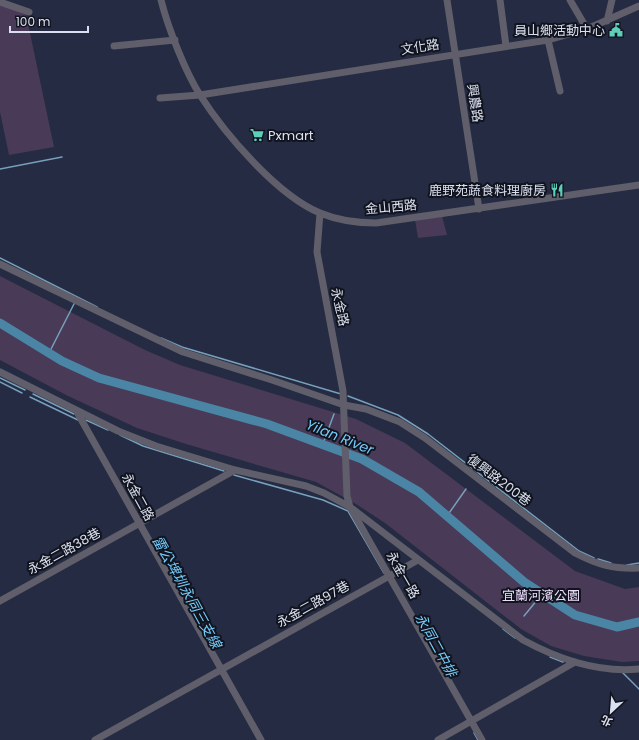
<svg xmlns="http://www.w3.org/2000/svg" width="639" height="740" viewBox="0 0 639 740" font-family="Poppins,'Noto Sans TC',sans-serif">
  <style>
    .green { fill: #493a57 }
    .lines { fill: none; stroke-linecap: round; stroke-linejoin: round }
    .stream { stroke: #76a0bb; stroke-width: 1.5 }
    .river { stroke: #4b85a5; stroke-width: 9 }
    .minor { stroke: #5f5e6a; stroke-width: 7 }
    .labels { text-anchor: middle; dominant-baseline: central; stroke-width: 4; stroke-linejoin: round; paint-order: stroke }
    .poi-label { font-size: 13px; fill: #dae0ef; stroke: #11141e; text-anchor: end }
    .street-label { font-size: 13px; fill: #dae0ef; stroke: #11141e }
    .park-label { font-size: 13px; fill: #ecddfb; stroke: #11141e }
    .water-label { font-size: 14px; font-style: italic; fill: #75ccfc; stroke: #11141e }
  </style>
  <rect width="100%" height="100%" fill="#242b42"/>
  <!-- green -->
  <path class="green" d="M 0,4 L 26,14 L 54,147 L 9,155 L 0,112 Z
    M 442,216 L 447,235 L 418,238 L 415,220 Z
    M 0,276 L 145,350 L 180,365 L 356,419 L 405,443 L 575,571 L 625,589 L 639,587 L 639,661 L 622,662 L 584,656 L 551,646 L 521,629 L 385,523 L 356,504 L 316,482 L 186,444 L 137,428 L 68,396 L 0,360 Z"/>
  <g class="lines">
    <!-- stream -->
    <path class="stream" d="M 0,169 L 62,157
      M 0,258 L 97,307
      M 161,338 L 182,347 L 341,394
      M 49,353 L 75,302
      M 0,378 L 25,390
      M 0,382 L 22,393
      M 33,394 L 74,414
      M 348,396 L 398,415 L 428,434 L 579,551 L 594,558
      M 30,397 L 78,420
      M 86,420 L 108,430
      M 120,435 L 143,446 L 224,471
      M 324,441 L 334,414
      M 234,475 L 323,500 L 348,511
      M 348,511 L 384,573
      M 447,516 L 466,489
      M 598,559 L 611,563
      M 627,565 L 639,563
      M 524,616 L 542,594
      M 503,629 L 515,638
      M 550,657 L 563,662
      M 623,673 L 639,689
      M 474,733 L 478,740"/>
    <!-- river -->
    <path class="river" d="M 0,323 L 62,361 L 99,378 L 267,424 L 362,459 L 419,492 L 524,582 L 575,615 L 617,627 L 639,622"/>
    <!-- minor -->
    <path class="minor" d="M 161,0 C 168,28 185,71 200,95 C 225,134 277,195 320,213 C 337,220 358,223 376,223 L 639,185
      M 447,0 L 479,209
      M 500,0 L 506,46
      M 570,0 L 587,29
      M 0,2 L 29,12
      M 607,21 L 612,0
      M 548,40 L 560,91
      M 114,46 L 175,40
      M 160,98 L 200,95 L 548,40 L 587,29 L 639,6
      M 320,213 L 317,252 L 343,391 L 347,496 L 350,507 L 482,740
      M 0,264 L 183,352 L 272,380 L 344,405 L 366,409 L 400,422 L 425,438 L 575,553 C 598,565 613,569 639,568
      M 0,372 L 118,431 L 156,446 L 235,470 L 306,486 L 324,493 L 350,507 L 523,640 C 558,659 598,673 639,669
      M 77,412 L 261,740
      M 0,601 L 235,470
      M 95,740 L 418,560
      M 438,740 L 575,662"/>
  </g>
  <!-- icons -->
  <defs>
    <g id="civic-bare" transform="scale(1.08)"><path d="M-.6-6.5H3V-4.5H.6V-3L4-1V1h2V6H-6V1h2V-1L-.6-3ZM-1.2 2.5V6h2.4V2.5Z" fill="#5dceb9" stroke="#11141e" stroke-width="2.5" paint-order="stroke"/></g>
    <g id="supermarket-bare" transform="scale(1.08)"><path d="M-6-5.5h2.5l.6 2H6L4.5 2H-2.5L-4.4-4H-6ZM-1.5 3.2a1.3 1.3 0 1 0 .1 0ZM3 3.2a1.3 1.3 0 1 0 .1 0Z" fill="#5dceb9" stroke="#11141e" stroke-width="2.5" paint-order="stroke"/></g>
    <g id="restaurant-bare" transform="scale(1.08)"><path d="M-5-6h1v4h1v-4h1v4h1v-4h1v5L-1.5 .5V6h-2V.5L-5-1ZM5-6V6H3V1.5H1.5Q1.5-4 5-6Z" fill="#5dceb9" stroke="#11141e" stroke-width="2.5" paint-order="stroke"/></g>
  </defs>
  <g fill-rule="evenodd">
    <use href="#civic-bare" x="616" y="30"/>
    <use href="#supermarket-bare" x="257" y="135"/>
    <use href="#restaurant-bare" x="557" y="190"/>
  </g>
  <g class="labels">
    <!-- poi labels -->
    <g class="poi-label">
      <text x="605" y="30">員山鄉活動中心</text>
      <text x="268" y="135" text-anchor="start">Pxmart</text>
      <text x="546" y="190">鹿野苑蔬食料理廚房</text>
    </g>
    <!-- street labels -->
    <g class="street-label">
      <text transform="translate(420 47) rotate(-9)">文化路</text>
      <text transform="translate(475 103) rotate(81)">興農路</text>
      <text transform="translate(391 207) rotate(-5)">金山西路</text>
      <text transform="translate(340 307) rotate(77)">永金路</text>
      <text transform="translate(499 480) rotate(37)">復興路200巷</text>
      <text transform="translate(138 497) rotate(61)">永金二路</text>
      <text transform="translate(64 551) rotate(-29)">永金二路38巷</text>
      <text transform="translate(403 575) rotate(60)">永金一路</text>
      <text transform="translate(313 604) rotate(-29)">永金二路97巷</text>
    </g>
    <!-- park labels -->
    <g class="park-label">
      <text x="541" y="595">宜蘭河濱公園</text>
    </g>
    <!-- water labels -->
    <g class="water-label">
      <text transform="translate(340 437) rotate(22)">Yilan River</text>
      <text transform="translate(187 592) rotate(61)">雷公埤圳永同三支線</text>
      <text transform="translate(436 645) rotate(61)">永同二中排</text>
    </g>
  </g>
  <!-- north arrow -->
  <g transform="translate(611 712) rotate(206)" stroke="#11141e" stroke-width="3" paint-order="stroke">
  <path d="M0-3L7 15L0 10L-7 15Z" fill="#dae0ef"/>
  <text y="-6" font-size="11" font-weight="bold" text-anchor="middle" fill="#dae0ef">北</text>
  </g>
  <!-- scale -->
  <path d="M10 26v6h78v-6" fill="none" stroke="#dae0ef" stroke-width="2"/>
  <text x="16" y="26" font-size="12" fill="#dae0ef" stroke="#11141e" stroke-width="3" paint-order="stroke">100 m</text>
</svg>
